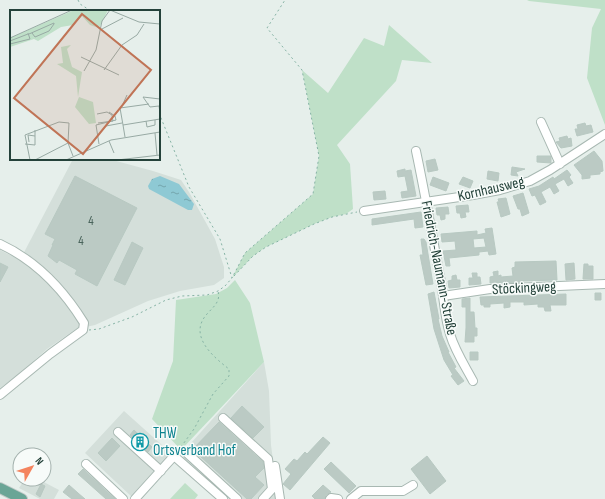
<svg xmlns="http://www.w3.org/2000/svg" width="605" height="499" viewBox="0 0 605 499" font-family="'Sofia Sans Condensed',sans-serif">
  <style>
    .built { fill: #d4dfda }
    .green { fill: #bfe0c8 }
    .water { fill: url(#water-ripples) }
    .building { fill: #bbcac4; stroke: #b8c9c2; fill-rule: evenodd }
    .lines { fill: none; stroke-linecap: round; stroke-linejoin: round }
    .minor-casing { stroke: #a8b8b2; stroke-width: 10 }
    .major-casing { stroke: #c2cac8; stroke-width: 12 }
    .path { stroke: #86b3a5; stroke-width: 1; stroke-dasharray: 2 3; stroke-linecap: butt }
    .minor { stroke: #fff; stroke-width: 8 }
    .major { stroke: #6aa596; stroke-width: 10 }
    .labels { text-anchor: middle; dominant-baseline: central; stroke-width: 3; stroke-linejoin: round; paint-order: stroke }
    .number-label { font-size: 13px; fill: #4a645c }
    .street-label { font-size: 15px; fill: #24423a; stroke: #f7fbf9 }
    .culture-label { font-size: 15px; fill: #0d838f; stroke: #f7fbf9; text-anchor: start }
    .inset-road { fill: none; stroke: #98aaa4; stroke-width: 1 }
    .view { fill: #c07456; fill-opacity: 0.15; stroke: #c07456; stroke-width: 2 }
    .inset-edge { fill: none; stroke: #24423a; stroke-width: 2 }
  </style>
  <defs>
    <pattern id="water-ripples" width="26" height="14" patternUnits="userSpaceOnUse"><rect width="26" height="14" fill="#8ec9d4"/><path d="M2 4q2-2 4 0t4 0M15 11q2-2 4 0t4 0" fill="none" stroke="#74a5ad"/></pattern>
  </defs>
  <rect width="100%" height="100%" fill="#e6efeb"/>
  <!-- built -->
  <path class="built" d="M 73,159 L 109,159 L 153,171 L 181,180 L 189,192 L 215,239 L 224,267 L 224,278 L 214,285 L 180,291 L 148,301 L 95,325 L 76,329 L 47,349 L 19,374 L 0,388 L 0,250 L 20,260 Z
    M 264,362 L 269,391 L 271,445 L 278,499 L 229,499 L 183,458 L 182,453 Z
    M 124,411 L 172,454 L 132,497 L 85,453 Z
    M 25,479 L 38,479 L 59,490 L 54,499 L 40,499 L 19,488 Z"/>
  <!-- green -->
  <path class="green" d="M 527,0 L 605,0 L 605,125 L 587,78 L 592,28 L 601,9 L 529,1 Z
    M 389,25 L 432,63 L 402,60 L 396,81 L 337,145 L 350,164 L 353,209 L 346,214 L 332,217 L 314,224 L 266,247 L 253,256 L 232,278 L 245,253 L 313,194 L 319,156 L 302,70 L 328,93 L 364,38 L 384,46 Z
    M 235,280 L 250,303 L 264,362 L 181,450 L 152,419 L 173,361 L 176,300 L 216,294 L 227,288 Z
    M 185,483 L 198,495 L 195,499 L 170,499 Z"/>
  <!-- water -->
  <path class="water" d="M 160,176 L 179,184 L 194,204 L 192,210 L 188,210 L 149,189 L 148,186 L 152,179 Z"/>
  <!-- building -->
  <path class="building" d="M 585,123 L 586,126 L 591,125 L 593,132 L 577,136 L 575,129 L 578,129 L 577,125 Z
    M 567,136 L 568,139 L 571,138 L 572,146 L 561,148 L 556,142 L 560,141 L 559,138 Z
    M 594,151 L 602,161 L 603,171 L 600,172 L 600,174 L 590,175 L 590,178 L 582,179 L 582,175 L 574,165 Z
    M 537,156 L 551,156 L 551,163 L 537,162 Z
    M 435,159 L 438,170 L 428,172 L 426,161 Z
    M 512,167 L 525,169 L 516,172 L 518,176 L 511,175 Z
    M 405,169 L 405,171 L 411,170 L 416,196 L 402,198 L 401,192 L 408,191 L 405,176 L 398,177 L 397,171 Z
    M 567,170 L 571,175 L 569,177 L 573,183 L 568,186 L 564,179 L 555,184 L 559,191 L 554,194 L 550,187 L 541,192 L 546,202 L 540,205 L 535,195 L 532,196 L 529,189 L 539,186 L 553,177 L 554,179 Z
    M 488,171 L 499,173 L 498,181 L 487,179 Z
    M 75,176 L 137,208 L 97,286 L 75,274 L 77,270 L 59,260 L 57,263 L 48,256 L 53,245 L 52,245 L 55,239 L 45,234 Z
    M 433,177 L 449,183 L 446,191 L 430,185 Z
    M 463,177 L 473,181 L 470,188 L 459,184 Z
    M 385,191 L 386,199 L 374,200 L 373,192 Z
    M 523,193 L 529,213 L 522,216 L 520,209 L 518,209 L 513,196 Z
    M 506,198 L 510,214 L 501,217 L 497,202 L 499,202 L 498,199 Z
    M 468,205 L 469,212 L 465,212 L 466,217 L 461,218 L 460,213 L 457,213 L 456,206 Z
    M 448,207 L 449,214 L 445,214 L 445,219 L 441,220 L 440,215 L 437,215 L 436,208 Z
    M 421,212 L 423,227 L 415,228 L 414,219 L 372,225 L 372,219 Z
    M 492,228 L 496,254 L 489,255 L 488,251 L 479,252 L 479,255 L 449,258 L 450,266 L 446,266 L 443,251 L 456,250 L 455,241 L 442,242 L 441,234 L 477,231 L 477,235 L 486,233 L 485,229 ZM 484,238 L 486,247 L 474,248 L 473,239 Z
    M 421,239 L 424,239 L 426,242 L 433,284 L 426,285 L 420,255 L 423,255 Z
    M 132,242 L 143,248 L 125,285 L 114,280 Z
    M 556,261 L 557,280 L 523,281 L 523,282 L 509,283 L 509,282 L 490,283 L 490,277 L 494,276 L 493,272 L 498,271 L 498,276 L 501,275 L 501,277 L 513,276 L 512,268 L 515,267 L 515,262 Z
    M 0,263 L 8,267 L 0,282 Z
    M 574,263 L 575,279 L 566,280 L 565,264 Z
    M 584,264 L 588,264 L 588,266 L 593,266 L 593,279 L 583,279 Z
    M 472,273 L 477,273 L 477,277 L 480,277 L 481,284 L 469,285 L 469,278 L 473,278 Z
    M 456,275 L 457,280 L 460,280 L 460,287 L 449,288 L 448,281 L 452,280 L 452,276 Z
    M 434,292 L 439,319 L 438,319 L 442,336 L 449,352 L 448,352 L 456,367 L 454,368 L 464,381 L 458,385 L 451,376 L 453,375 L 444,360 L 434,329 L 428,294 Z
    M 595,293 L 601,293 L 601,300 L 595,300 Z
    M 566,294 L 566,305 L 550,305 L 551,311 L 545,311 L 544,307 L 538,307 L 538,304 L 524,305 L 524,302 L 510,302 L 510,307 L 504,308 L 504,303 L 490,304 L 490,307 L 484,307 L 484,305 L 481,305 L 480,297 Z
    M 470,298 L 470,312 L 474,312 L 475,328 L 477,328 L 477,336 L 474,336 L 474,342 L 465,342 L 466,328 L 466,307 L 462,307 L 462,299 Z
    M 470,352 L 478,352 L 478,360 L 470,360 Z
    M 242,406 L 264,427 L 253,438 L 231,418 Z
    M 219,422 L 263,462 L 264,468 L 255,477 L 264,485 L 251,499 L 247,499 L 200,456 L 199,457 L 192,450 Z
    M 134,430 L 152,447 L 148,452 L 130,435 Z
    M 323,437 L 330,443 L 290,490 L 283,484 L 291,474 L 285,469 L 294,459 L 297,461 L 305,452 L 307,454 Z
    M 112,438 L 120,446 L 106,461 L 98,453 Z
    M 427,456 L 446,481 L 430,494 L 411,469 Z
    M 331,462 L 356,486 L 349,493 L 324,469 Z
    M 83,469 L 115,499 L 106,499 L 78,474 Z
    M 41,484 L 45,486 L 40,497 L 36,494 Z
    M 69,485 L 78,493 L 85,499 L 72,499 L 63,492 Z
    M 323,485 L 331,492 L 326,495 L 325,499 L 315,499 L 312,496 Z"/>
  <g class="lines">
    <!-- minor casing -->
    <g class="minor-casing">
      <path id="minor" d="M 541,122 L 560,164
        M 416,151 C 425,193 432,235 440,277 C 444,296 444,316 450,334 C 455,351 465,366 473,381
        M 364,211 L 473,195 L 500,190 L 530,181 L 550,170 L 605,134
        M 0,244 C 37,261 63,289 84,323 L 83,330 L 50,354 L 0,395
        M 443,296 L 490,289 L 605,284
        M 223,418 L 268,459 L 272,489 L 263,499
        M 118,432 L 161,471
        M 188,454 L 237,499
        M 86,464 L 123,499
        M 275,466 L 280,499
        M 135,499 L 174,456 L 223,499
        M 330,499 L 331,498 L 338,499
        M 351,499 L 361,491 L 403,491 L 413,485"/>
    </g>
    <!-- major casing -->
    <g class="major-casing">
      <path id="major" d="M 0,488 L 22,499"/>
    </g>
    <!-- path -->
    <path class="path" d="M 78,0 L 80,4 L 91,11
      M 159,113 L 189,187 L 220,239 L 232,278 L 245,253 L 313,194 L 319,156 L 302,70 L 267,28 L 285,0
      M 234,276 L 253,256 L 266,247 L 314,224 L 332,217 L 357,212
      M 89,330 L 99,329 L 132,317 L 166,300 L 182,296 L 207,295 L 218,291 L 225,286 L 232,278
      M 178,451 L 194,429 L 213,394 L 229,376 L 229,369 C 212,356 188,335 207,314 C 213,307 221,302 218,291"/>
    <!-- minor -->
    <use href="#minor" class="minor"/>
    <!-- major -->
    <use href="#major" class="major"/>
  </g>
  <!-- icons -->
  <defs>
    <g id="building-ring" transform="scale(0.9)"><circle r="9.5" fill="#f7fbf9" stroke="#0f9aa8" stroke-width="1.5"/><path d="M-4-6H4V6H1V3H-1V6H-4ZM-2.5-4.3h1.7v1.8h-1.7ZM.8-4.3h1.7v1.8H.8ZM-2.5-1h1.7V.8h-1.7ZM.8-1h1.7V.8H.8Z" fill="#0f9aa8"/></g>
  </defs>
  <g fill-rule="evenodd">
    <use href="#building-ring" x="140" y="442"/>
  </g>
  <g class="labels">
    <!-- number labels -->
    <g class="number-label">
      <text x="91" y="221">4</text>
      <text x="81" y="241">4</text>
    </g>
    <!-- street labels -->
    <g class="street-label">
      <text transform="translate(491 189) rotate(-13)">Kornhausweg</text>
      <text transform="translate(439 268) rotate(79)">Friedrich-Naumann-Straße</text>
      <text transform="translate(524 288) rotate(-3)">Stöckingweg</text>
    </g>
    <!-- culture labels -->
    <g class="culture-label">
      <text x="153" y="433">THW<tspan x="153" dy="17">Ortsverband Hof</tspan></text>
    </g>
  </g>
  <!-- overview -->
  <g transform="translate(10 10)">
    <rect width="150" height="150" fill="#e6efeb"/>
    <path d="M 64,0 L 98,0 L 89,18 L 80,15 L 72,6 L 63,15 L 51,17 L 28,31 L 24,29 L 0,37 L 0,28 ZM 61,35 L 57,39 L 62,57 L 72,62 L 68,87 L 66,66 L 47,54 L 53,53 L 51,37 ZM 69,87 L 83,92 L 86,113 L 79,114 L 65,97 Z" fill="#bfe0c8"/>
    <path class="inset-road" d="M 100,0 L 129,12 L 150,14M 90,20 L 113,8M 19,24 L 44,13 L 44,14 L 39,21 L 25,27 L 22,23M 0,28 L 62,0M 0,31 L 18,24M 0,34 L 20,29 L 18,23M 71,47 L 109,65M 94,60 L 112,35 L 127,25 L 134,14M 74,61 L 86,40 L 92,11 L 100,0M 133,87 L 140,97 L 149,96 L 150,103M 133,87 L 150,89M 112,96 L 117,85M 87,104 L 97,102 L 102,105 L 103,111 L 88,113M 136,111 L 137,117 L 145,115 L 145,110M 113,115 L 110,98 L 139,94M 96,116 L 112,113M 145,123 L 147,145M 115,127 L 113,115 L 150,109M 99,131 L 104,143M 19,132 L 18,125 L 25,126M 15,134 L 25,135 L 25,120M 89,134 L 86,115 L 106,110 L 105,106 L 99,102M 20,150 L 15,125 L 49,112 L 59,113 L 58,133 L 63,146M 25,150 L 58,133M 56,150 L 101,130 L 150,122M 107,150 L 150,145"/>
    <path class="view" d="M 72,4 L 141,60 L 73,144 L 4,88 Z"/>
    <rect width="150" height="150" class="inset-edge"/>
  </g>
  <!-- north arrow -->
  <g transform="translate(32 467) rotate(51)"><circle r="19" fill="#f7fbf9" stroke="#a3b1ad"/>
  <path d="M0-3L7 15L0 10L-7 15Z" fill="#f4845f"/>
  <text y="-6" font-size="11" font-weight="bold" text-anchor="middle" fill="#24423a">N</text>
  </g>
</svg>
